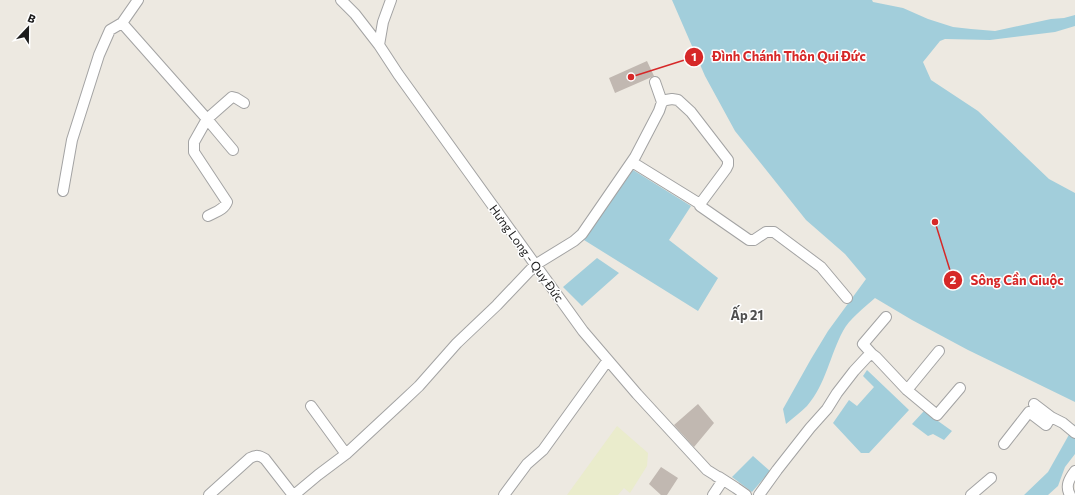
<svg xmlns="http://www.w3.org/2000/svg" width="1075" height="495" viewBox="0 0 1075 495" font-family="Commissioner,sans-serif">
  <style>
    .farmland { fill: #eaeccc }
    .water { fill: #a2cedb }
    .building { fill: #c1b8b1 }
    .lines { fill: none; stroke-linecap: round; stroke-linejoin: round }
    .minor-casing { stroke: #a3a3a3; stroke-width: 12 }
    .minor { stroke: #fff; stroke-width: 10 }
    .labels { text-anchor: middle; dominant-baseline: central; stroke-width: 3; stroke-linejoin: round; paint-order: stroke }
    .street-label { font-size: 12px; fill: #1c1c1c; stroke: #fff }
    .neighbourhood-label { font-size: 13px; font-weight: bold; fill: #4f4f4f; stroke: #fff }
    .leader { fill: none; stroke: #d62828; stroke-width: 1.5 }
    .callout-dot { fill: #d62828; stroke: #fff; stroke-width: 1.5 }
    .mark-label { font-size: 12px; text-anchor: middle; font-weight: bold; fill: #fff }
    .callout-label { font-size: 13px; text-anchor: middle; font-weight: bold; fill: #d62828; stroke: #fff; stroke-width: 3; stroke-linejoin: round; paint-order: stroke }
  </style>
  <rect width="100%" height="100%" fill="#ede9e1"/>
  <!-- farmland -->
  <path class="farmland" d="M 617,426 L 648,453 L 647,466 L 630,493 L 624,488 L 618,495 L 567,495 Z"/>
  <!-- water -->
  <path class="water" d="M 672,0 L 872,0 L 873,2 L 903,8 L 928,19 L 953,27 L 971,29 L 995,31 L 1051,19 L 1064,18 L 1075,15 L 1075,26 L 1055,32 L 990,40 L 945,39 L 940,41 L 923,62 L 931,80 L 978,111 L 1049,179 L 1075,193 L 1075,402 L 968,350 L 912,320 L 875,298 C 865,307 849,319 843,331 C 830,355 826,384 807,406 C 801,412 793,418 786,424 L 783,409 L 811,359 L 828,331 L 866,279 L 845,254 L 806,220 L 735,131 L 705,76 Z
    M 633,170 L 691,206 L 669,240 L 718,278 L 698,311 L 584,240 Z
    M 597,258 L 619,273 L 582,306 L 563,287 Z
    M 867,370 L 909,410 L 869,453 L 861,453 L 833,423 L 849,400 L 857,406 L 874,387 L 863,376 Z
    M 924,411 L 952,431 L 944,440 L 933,434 L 928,436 L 912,424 Z
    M 1075,424 L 1075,454 L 1065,467 L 1058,486 L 1048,495 L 1024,495 L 1048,472 Z
    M 753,456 L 770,471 L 752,492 L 732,477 Z"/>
  <!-- building -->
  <path class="building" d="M 647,61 L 654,76 L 615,93 L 609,78 Z
    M 698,404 L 714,423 L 694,447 L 674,425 Z
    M 661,467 L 678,478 L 667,495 L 661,495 L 649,484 Z"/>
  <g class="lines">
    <!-- minor casing -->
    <g class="minor-casing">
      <path id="minor" d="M 341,0 L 355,14 L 379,45
        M 391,0 L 383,22 L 379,45 L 398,74 L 583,331 L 637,394 L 707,470 L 723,480 L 716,476
        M 122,23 L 207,119 L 194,142 L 194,152 L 227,202 C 224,210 215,212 208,216
        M 662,102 L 666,100 L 672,99 L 678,100 L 691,112 L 728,160 L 728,165 L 726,169 L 700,204 L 700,206 L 749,240 L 754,240 L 766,232 L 774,232 L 821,267 L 847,298
        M 233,150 L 207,119 L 232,97 L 236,98 L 244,103
        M 632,162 L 700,204
        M 63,191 L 72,140 L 99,55 L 110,30 L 122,23 L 138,0
        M 872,354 L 863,344 L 886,317
        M 907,390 L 939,351
        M 1034,404 L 1051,417
        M 311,406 L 346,454
        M 1004,444 L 1029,412 L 1046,425 L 1051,417 L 1063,423 L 1075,433
        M 719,477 L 736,488 L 746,495
        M 209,495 L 250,458 C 256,455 259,455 265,459 L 293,495
        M 294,495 L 318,475 L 346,454 L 402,402 L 419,386 L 457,343 L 497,305 L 535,265 L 574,241 L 582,234 L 635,157 L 659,111 L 662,102 L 655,82
        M 504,495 L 527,464 L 543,450 L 608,360
        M 713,495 L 723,480
        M 759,495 L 777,470 L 810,428 L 827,409 L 837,393 L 854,371 L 867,357 L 872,354 L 876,357 L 907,390 L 937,415 L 960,388
        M 971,495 L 991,478
        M 1070,495 C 1065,486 1069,479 1075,471"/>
    </g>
    <!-- minor -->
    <use href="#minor" class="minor"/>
  </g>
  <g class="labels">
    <!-- street labels -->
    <g class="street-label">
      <text transform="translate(527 253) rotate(54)">Hưng Long - Quy Đức</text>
    </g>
    <!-- neighbourhood labels -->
    <g class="neighbourhood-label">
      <text x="747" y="315">Ấp 21</text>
    </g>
  </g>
  <!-- callouts -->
  <path class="leader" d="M631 77L694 57M935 222L953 280"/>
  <g class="callout-dot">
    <circle cx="631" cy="77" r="4"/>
    <circle cx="935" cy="222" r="4"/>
    <circle cx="694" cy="57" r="10"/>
    <circle cx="953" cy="280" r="10"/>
  </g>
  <g class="mark-label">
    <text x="694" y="61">1</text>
    <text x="953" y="284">2</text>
  </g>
  <g class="callout-label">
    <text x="789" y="61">Đình Chánh Thôn Qui Đức</text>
    <text x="1017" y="285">Sông Cần Giuộc</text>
  </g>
  <!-- north arrow -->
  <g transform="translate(28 28) rotate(22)" stroke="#ffffff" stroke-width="3" paint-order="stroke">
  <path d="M0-3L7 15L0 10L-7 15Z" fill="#1c1c1c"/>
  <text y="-6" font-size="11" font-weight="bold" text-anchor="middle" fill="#1c1c1c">B</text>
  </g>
</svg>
